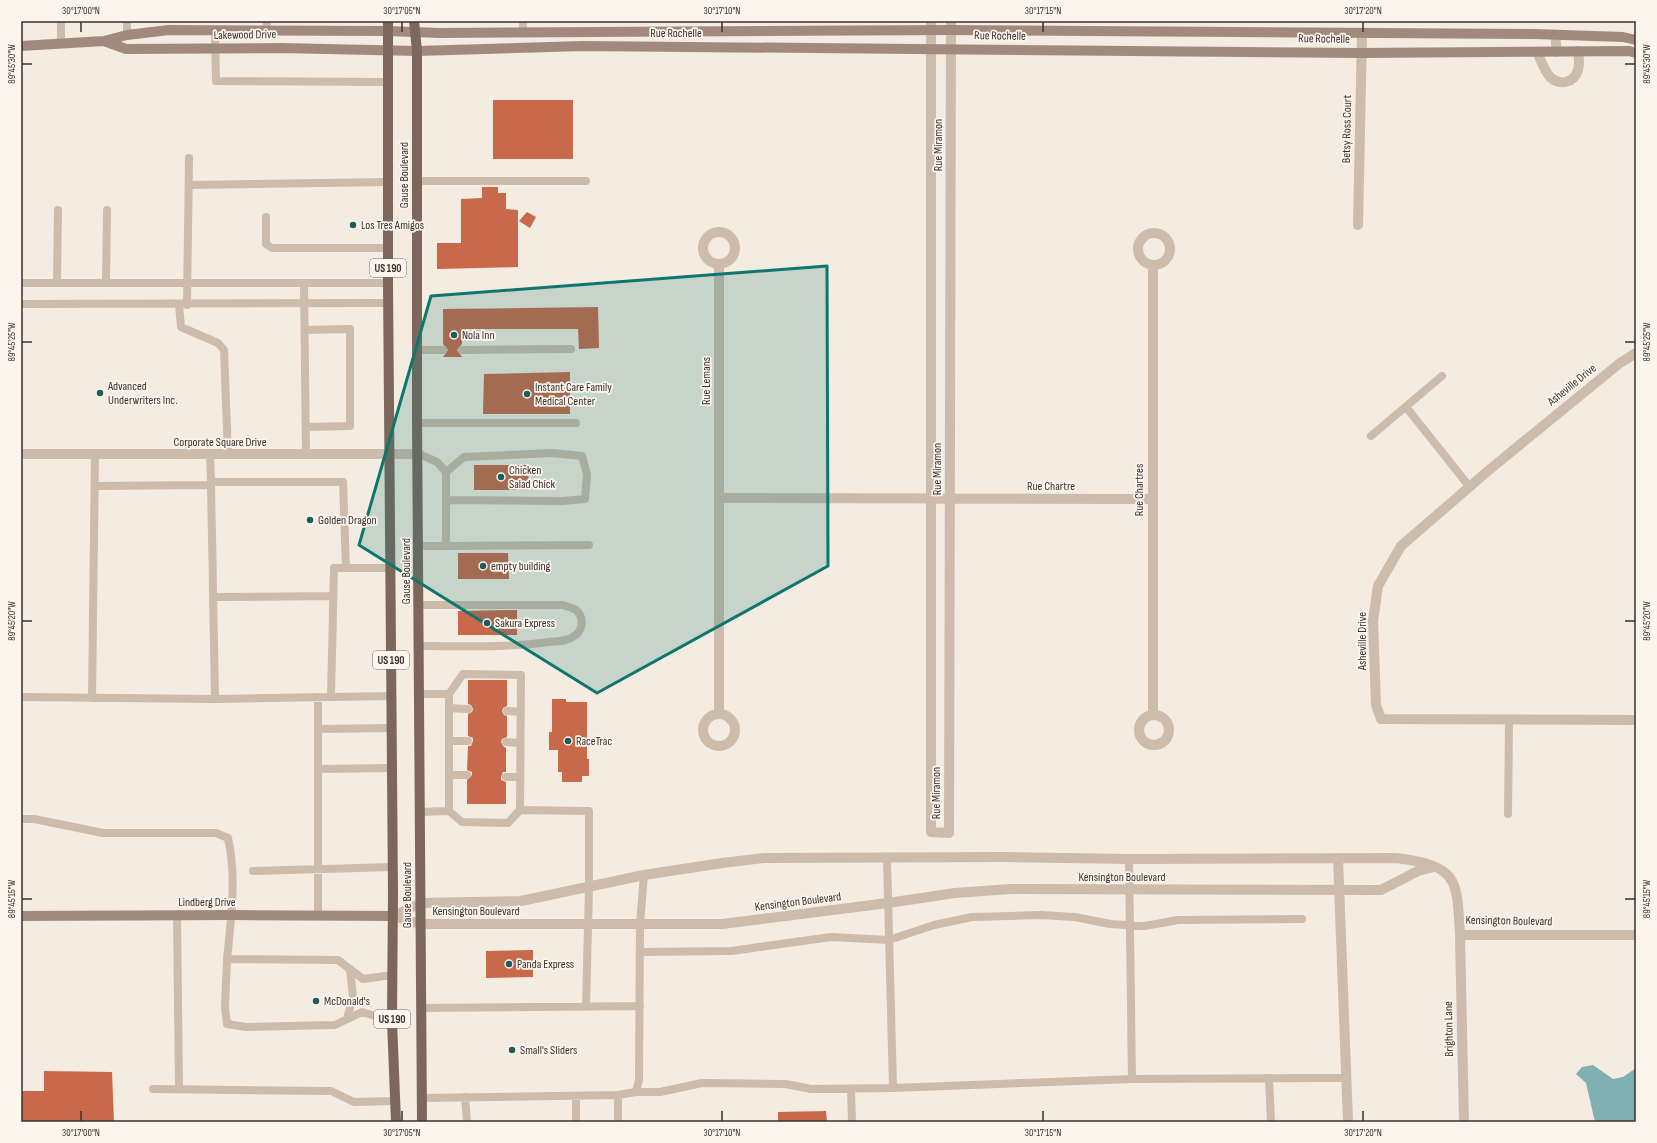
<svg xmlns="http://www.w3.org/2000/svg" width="1657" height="1143" viewBox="0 0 1657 1143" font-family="'Sofia Sans Condensed',sans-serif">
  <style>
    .water { fill: #7fb0b2 }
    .building { fill: #c8694b }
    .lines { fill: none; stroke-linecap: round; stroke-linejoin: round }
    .lane { stroke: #cdbbac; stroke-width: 8 }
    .street { stroke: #cdbbac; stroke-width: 10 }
    .secondary { stroke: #a18a7d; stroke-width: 10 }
    .primary { stroke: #7d675c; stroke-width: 10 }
    .marked { fill: #0f766e; fill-opacity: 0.2; stroke: #0f766e; stroke-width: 3; stroke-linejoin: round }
    .ticks { fill: none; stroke: #3b302b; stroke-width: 1.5 }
    .poi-dot { fill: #1f5a5e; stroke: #fbf5ee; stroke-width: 1.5 }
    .labels { text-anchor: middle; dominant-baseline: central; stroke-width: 3.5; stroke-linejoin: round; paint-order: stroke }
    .shield { fill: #fbf5ee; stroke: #756b66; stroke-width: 1 }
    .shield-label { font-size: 11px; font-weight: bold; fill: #3b302b }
    .street-label { font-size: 12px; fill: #3b302b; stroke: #fbf5ee }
    .poi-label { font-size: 12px; fill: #3b302b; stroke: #fbf5ee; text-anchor: start }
    .neatline { fill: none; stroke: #3b302b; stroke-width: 1.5 }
    .ticks-label { font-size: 10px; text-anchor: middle; fill: #3b302b }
  </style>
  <rect width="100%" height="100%" fill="#f4ebe1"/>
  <!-- water -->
  <path class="water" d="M 1593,1065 L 1613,1079 L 1623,1077 L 1636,1068 L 1636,1122 L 1595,1122 L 1586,1083 L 1576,1074 L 1582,1067 Z"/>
  <!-- building -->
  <path class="building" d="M 493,100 L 573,100 L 573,159 L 493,159 Z
    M 482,187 L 498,187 L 498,193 L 506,193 L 506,209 L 518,210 L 518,267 L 437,269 L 437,243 L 461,243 L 461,199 L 482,198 Z
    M 527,212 L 536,217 L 530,228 L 519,221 Z
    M 598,307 L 599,348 L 579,349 L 578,329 L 466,329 L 466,341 L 462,341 L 462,344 L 457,350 L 462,357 L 443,357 L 448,350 L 443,344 L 443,309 Z
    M 570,372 L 570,414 L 483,414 L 484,374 Z
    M 474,465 L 528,465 L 529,490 L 474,490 Z
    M 458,553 L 508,553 L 509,579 L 458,579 Z
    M 517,610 L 517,635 L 458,635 L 458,611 Z
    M 468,680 L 507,680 L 507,706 L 503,708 L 502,711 L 504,715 L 507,716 L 507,737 L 502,739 L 501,742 L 503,746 L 506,748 L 506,772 L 503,772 L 501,777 L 501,780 L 506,782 L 506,804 L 467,804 L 467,780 L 472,775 L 472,772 L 467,770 L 468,746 L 471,746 L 473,741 L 473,738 L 468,736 L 468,714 L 472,712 L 473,709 L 471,705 L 468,704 Z
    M 552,699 L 566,699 L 566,702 L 587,702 L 587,759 L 589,759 L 589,776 L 582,776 L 582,782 L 562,782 L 562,772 L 558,772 L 558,750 L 549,750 L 549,732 L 552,732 Z
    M 533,950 L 533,977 L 486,978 L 486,951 Z
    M 44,1071 L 112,1072 L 114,1122 L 21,1122 L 21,1091 L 44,1091 Z
    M 826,1111 L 827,1122 L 778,1122 L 778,1112 Z"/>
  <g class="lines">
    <!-- lane -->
    <path class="lane" d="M 61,21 L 61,44
      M 127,21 L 127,35
      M 523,21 L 523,32
      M 215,31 L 216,81 L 388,82
      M 266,31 L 267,21
      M 417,181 L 586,181
      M 189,185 L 388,182
      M 266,217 L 266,244 L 272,248 L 388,248
      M 21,283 L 388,283
      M 57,283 L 58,210
      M 106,283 L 107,210
      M 304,283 L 306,454
      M 21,304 L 388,303
      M 179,305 L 181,327 L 218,343 L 224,350 L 228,455
      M 187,305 L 189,158
      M 305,330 L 350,329 L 350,426 L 306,427
      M 417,350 L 443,350
      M 462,350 L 571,349
      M 1406,407 L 1469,486
      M 417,423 L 576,423
      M 1371,436 L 1442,376
      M 419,454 L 437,462 L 446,472 L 446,546 L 589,545
      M 210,455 L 211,482 L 343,482 L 346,568
      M 211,482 L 215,699
      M 95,486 L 211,485
      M 446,500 L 563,501 L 585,499 L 587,474 L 582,456 L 552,453 L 464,457 L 446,472
      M 419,546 L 446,546
      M 213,597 L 333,596
      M 419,605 L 562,605 C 569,607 577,608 580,615 C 584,622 581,632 574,636 C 567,642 557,641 548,642 C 505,648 463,646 419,646
      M 419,694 L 449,694 L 463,674 L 521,675 L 520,810
      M 449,694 L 449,811
      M 21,697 L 215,699 L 392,696
      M 331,697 L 334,568 L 391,568
      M 92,698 L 95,454
      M 449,708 L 468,709
      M 507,711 L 521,712
      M 318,729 L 392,728
      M 449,741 L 468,741
      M 506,742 L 520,743
      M 318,769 L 392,768
      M 449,775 L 467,775
      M 506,777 L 520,777
      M 420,812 L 449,811 L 462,822 L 508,823 L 520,810 L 589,811 L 589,887 L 586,1006
      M 1508,814 L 1509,720
      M 21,819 L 34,819 L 103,833 L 216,833 L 228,838 C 237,877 231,920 227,959
      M 887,858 L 893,1088 L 1132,1079 L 1346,1078
      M 1129,859 L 1132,1079
      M 253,871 L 393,867
      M 177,915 L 179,1089
      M 318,916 L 318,697
      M 640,952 L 731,951 L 831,937 L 889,940 L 934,925 L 972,917 L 1040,915 L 1075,917 L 1110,924 L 1145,926 L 1178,920 L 1302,919
      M 392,975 L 363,979 L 338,960 L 227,959 L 225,1007 L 227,1024 L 246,1027 L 335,1025 L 362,1012 L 392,1021
      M 421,1008 L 640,1006
      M 347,1019 L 353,997 L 350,969
      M 1269,1078 L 1271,1122
      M 153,1089 L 331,1091 L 354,1102 L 396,1101
      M 851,1089 L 852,1122
      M 636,1092 L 660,1092 L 702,1083 L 786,1084 L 811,1089 L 893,1088
      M 618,1095 L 618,1122
      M 576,1096 L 576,1122
      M 465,1097 L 467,1122
      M 422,1098 L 618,1095 L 636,1092 L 639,1080 L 640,924 L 644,875"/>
    <!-- street -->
    <path class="street" d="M 931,21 L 931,832 L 949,833 L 951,21
      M 1555,35 L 1557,52
      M 1537,52 C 1541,60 1544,70 1550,77 C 1560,86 1574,83 1578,70 C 1580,64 1579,58 1578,51
      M 1358,225 L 1362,34
      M703 248a16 16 0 1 1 32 0a16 16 0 1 1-32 0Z
      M1138 249a16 16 0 1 1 32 0a16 16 0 1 1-32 0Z
      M 719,264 L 719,714
      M 1636,353 L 1620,363 L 1489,470 L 1401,546 L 1378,586 L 1373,621 L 1376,705 L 1381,719 L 1636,720
      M 21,454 L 419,454
      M 719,498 L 1152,499
      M 1153,714 L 1153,265
      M703 730a16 16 0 1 1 32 0a16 16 0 1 1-32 0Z
      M1139 730a15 15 0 1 1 30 0a15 15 0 1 1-30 0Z
      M 1338,858 L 1348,1122
      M 393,916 L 421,903 L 521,901 L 644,875 L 722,863 L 764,858 L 1003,857 L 1129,859 L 1396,858 C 1458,866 1457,878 1460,935 L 1636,935
      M 393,916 L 420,924 L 722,924 L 888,903 L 955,893 L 1011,889 L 1381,890 L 1418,871 L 1434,867
      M 1460,935 L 1464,1122"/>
    <!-- secondary -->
    <path class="secondary" d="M 104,41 L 126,49 L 281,48 L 417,51 L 583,46 L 1361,53 L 1629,51 L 1636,53
      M 21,46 L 104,41 L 127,35 L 169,30 L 388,31 L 439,33 L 951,30 L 1535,34 L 1623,37 L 1636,40
      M 21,916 L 232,915 L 393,916"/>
    <!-- primary -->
    <path class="primary" d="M 388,21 L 388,283 L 393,892 L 392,1021 L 396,1122
      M 414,21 L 417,51 L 417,423 L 422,1122"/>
  </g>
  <!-- marked area -->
  <path class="marked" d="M 827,266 L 828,566 L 597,693 L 359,545 L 431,296 Z"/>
  <!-- ticks -->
  <path class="ticks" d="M 81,22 L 81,32M 402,22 L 402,32M 722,22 L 722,32M 1043,22 L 1043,32M 1363,22 L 1363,32M 22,64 L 32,64M 1625,64 L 1635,64M 22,342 L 32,342M 1625,342 L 1635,342M 22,621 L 32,621M 1625,621 L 1635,621M 22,899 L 32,899M 1625,899 L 1635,899M 81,1111 L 81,1121M 402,1111 L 402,1121M 722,1111 L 722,1121M 1043,1111 L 1043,1121M 1363,1111 L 1363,1121"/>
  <!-- markers -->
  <g class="poi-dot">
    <circle cx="353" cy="225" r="4"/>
    <circle cx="454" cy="335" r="4"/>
    <circle cx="100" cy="393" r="4"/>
    <circle cx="527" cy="394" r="4"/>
    <circle cx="501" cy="477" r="4"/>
    <circle cx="310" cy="520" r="4"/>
    <circle cx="483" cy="566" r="4"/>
    <circle cx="487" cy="623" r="4"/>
    <circle cx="568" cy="741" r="4"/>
    <circle cx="509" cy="964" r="4"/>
    <circle cx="316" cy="1001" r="4"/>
    <circle cx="512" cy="1050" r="4"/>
  </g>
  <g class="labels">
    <!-- shield labels -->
    <g class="shield">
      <rect x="370" y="259" width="36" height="18" rx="3"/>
      <rect x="373" y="651" width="36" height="18" rx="3"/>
      <rect x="374" y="1010" width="36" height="18" rx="3"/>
    </g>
    <g class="shield-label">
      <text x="388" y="268">US 190</text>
      <text x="391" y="660">US 190</text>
      <text x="392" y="1019">US 190</text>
    </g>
    <!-- street labels -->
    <g class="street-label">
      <text x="676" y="33">Rue Rochelle</text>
      <text transform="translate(245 35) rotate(-1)">Lakewood Drive</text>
      <text transform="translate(1000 36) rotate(1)">Rue Rochelle</text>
      <text transform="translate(1324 39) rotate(1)">Rue Rochelle</text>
      <text transform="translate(1347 129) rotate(-89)">Betsy Ross Court</text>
      <text transform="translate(938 145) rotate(-90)">Rue Miramon</text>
      <text transform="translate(404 175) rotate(-90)">Gause Boulevard</text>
      <text transform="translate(706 381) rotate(-90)">Rue Lemans</text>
      <text transform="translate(1572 385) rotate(-39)">Asheville Drive</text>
      <text x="220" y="442">Corporate Square Drive</text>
      <text transform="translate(937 469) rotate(-90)">Rue Miramon</text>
      <text x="1051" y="486">Rue Chartre</text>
      <text transform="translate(1139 490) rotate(-90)">Rue Chartres</text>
      <text transform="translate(406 571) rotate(-90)">Gause Boulevard</text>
      <text transform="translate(1362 641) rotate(-90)">Asheville Drive</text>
      <text transform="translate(936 793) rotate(-90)">Rue Miramon</text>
      <text x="1122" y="877">Kensington Boulevard</text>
      <text transform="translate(407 895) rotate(-90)">Gause Boulevard</text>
      <text x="207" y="902">Lindberg Drive</text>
      <text transform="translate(798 902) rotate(-7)">Kensington Boulevard</text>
      <text x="476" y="911">Kensington Boulevard</text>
      <text transform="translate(1509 921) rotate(1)">Kensington Boulevard</text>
      <text transform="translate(1449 1029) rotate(-91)">Brighton Lane</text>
    </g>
    <!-- poi labels -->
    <g class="poi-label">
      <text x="361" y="225">Los Tres Amigos</text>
      <text x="462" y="335">Nola Inn</text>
      <text x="108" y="386">Advanced<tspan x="108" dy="14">Underwriters Inc.</tspan></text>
      <text x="535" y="387">Instant Care Family<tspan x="535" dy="14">Medical Center</tspan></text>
      <text x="509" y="470">Chicken<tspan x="509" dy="14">Salad Chick</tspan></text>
      <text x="318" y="520">Golden Dragon</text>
      <text x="491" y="566">empty building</text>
      <text x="495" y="623">Sakura Express</text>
      <text x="576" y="741">RaceTrac</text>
      <text x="517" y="964">Panda Express</text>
      <text x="324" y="1001">McDonald's</text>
      <text x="520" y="1050">Small's Sliders</text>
    </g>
  </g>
  <!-- border -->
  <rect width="1657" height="1143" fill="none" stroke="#fbf5ee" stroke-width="44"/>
  <rect x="22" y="22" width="1613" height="1099" class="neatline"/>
  <g class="ticks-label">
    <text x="81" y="14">30°17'00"N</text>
    <text x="402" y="14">30°17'05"N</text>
    <text x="722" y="14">30°17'10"N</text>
    <text x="1043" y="14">30°17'15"N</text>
    <text x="1363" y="14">30°17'20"N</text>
    <text transform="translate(1646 64) rotate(-90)" y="4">89°45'30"W</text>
    <text transform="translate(11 64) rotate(-90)" y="4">89°45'30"W</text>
    <text transform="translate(1646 342) rotate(-90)" y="4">89°45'25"W</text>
    <text transform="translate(11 342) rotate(-90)" y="4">89°45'25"W</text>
    <text transform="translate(1646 621) rotate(-90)" y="4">89°45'20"W</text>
    <text transform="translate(11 621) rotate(-90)" y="4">89°45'20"W</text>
    <text transform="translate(1646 899) rotate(-90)" y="4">89°45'15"W</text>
    <text transform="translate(11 899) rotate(-90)" y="4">89°45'15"W</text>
    <text x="81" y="1136">30°17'00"N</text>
    <text x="402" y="1136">30°17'05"N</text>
    <text x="722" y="1136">30°17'10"N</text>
    <text x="1043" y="1136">30°17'15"N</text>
    <text x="1363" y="1136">30°17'20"N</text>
  </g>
</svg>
